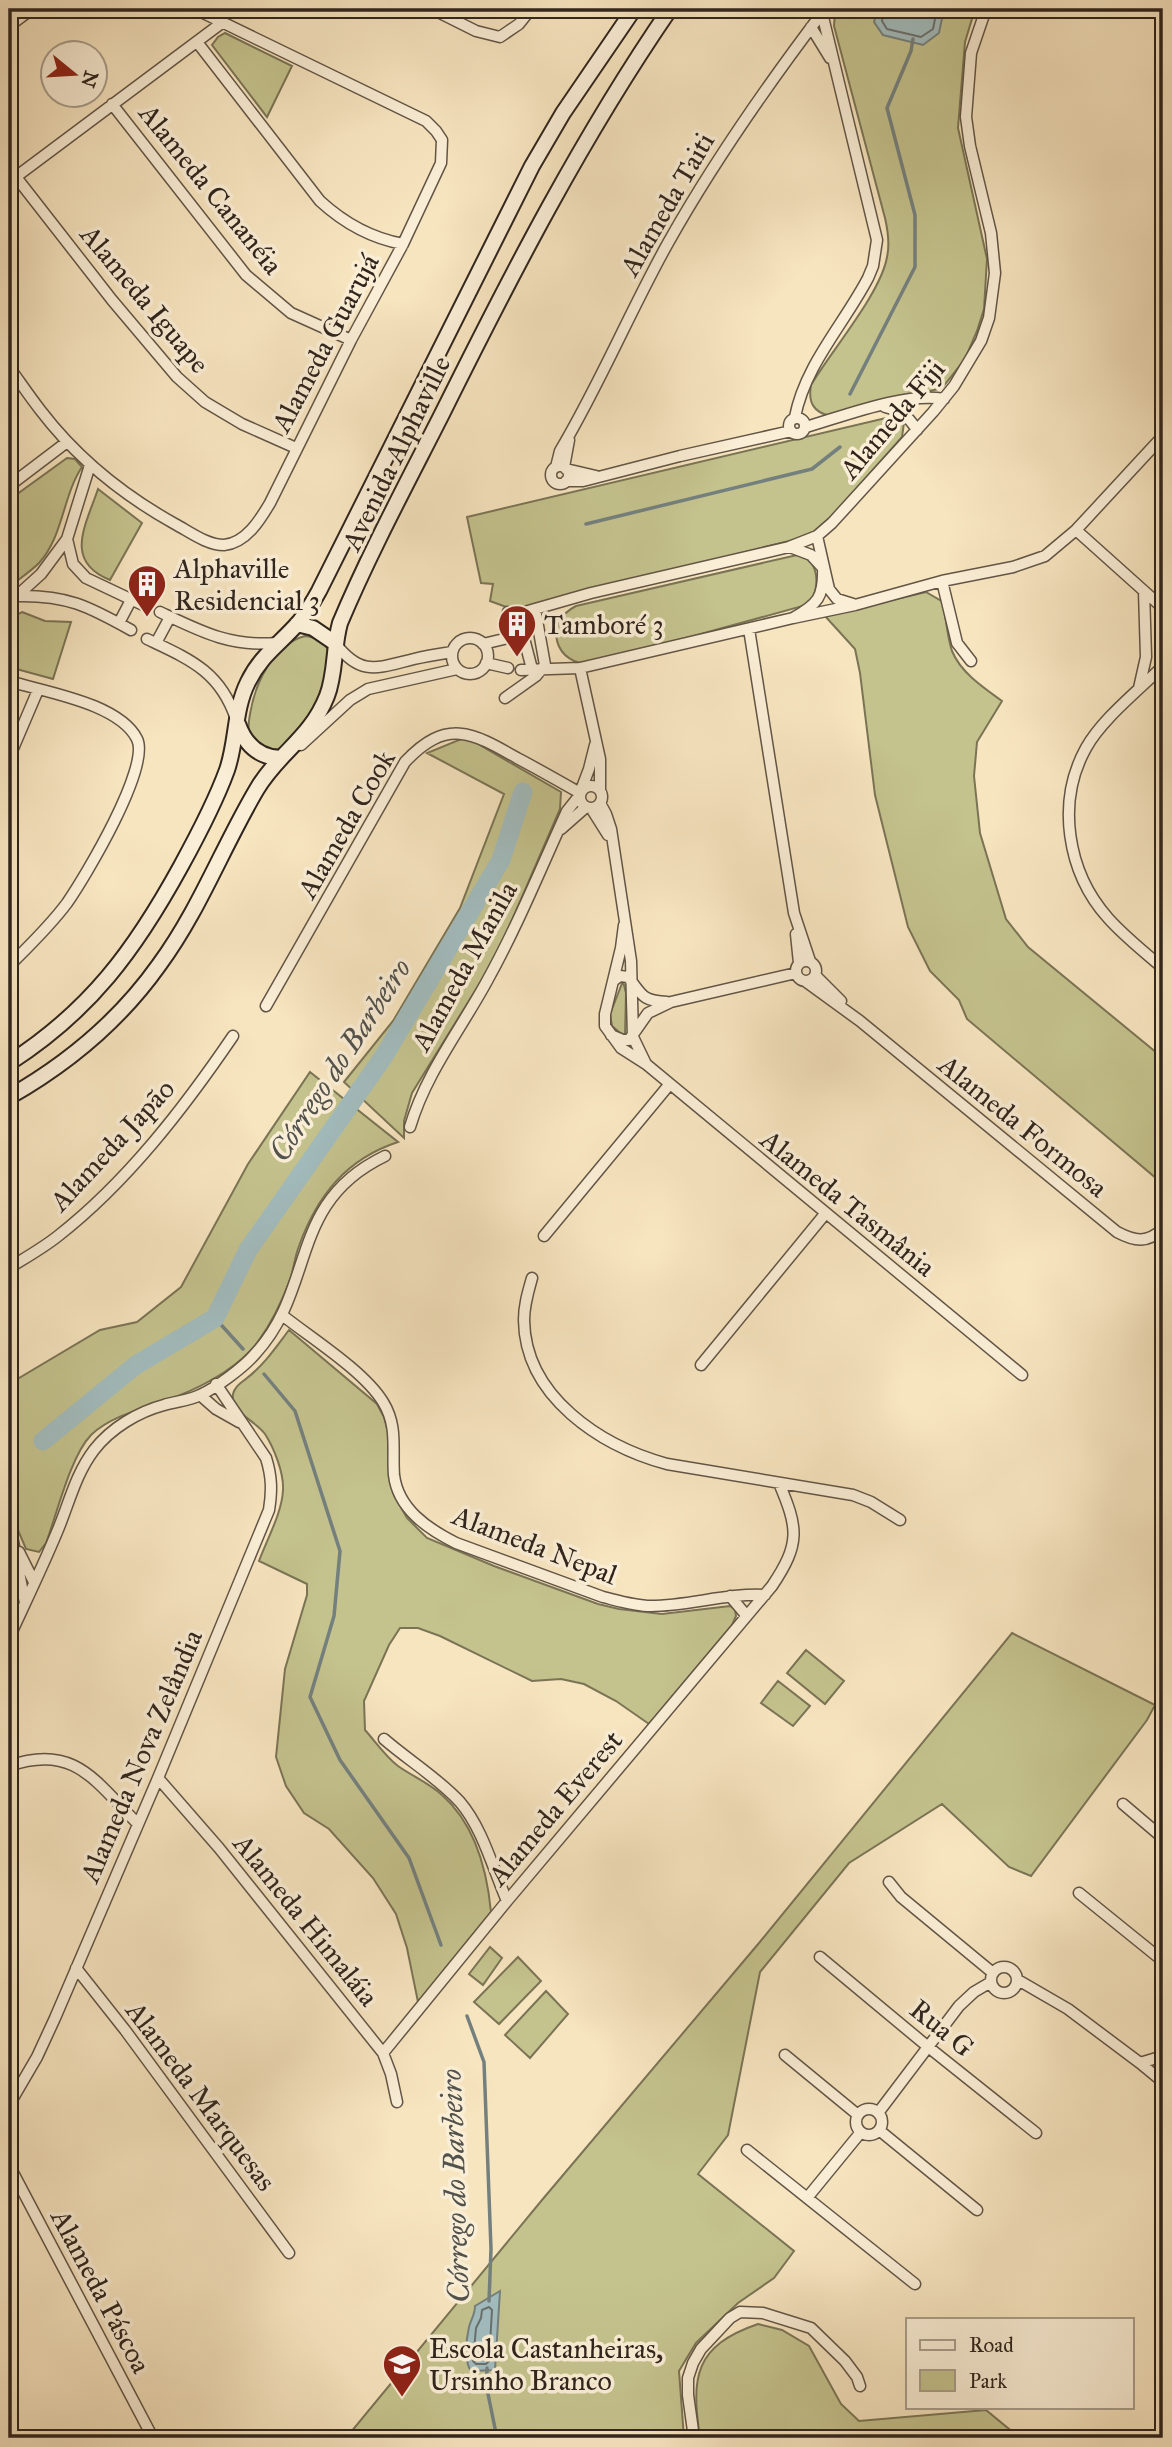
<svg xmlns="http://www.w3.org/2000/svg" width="1172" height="2447" viewBox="0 0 1172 2447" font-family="'IM FELL Great Primer',serif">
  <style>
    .green { fill: #c4c28d; stroke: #7a7455; stroke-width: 2 }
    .water { fill: #a2bcbe; stroke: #74807e; stroke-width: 2 }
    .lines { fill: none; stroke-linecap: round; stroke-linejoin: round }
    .shore { stroke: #69706e; stroke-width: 2 }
    .stream { stroke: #74807e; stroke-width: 3.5 }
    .river { stroke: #a2bcbe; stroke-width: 19 }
    .minor-casing { stroke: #625546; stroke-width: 13 }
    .secondary-casing { stroke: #30251d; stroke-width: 18 }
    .minor { stroke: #faeed6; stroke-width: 10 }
    .secondary { stroke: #faeed6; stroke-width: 14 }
    .labels { text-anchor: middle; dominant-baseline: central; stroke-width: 7; stroke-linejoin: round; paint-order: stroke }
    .street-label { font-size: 28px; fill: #30251d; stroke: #faeed6 }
    .poi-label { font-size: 28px; fill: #30251d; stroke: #faeed6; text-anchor: start }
    .water-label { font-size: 30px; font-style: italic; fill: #52524d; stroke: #faeed6 }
  </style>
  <rect width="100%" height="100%" fill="#f7e5c0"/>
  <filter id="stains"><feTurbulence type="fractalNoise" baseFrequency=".00286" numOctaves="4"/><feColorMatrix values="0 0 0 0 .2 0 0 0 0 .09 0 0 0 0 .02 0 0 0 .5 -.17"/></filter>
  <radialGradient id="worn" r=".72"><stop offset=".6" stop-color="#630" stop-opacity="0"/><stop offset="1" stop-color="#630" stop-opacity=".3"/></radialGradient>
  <!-- green -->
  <path class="green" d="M 838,9 L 975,9 L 965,42 L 958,128 L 987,259 L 984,309 L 977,331 L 965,359 L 942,388 L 830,416 C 813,412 808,402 811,385 C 831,351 881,293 887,257 C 890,244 888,231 885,218 L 834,26 L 835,13 Z
    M 225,33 L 292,66 L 267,117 L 212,45 L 218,37 Z
    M 886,418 L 900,420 L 904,423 L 902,437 L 834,514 L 809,536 L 520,609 L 509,608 L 490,601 L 493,584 L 481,583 L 467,517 Z
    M 67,458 L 75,459 L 82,467 C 63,495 63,537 39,563 C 30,572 19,579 9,587 L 9,500 Z
    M 98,489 L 142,523 L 110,580 C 63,561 86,525 98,489 Z
    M 797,555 C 820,558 820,588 810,604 L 592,664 C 555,666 542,623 576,606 Z
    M 926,592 L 943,602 C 946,618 947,636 952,651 C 961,673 984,688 1002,701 L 977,742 L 974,776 L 980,833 L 1006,919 L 1028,947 L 1163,1058 L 1163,1151 L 1157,1159 L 1163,1165 L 1163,1184 L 967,1019 L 959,1000 L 930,971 L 908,927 L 875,795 L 860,673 L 855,649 L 825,616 Z
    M 22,612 L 45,621 L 71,622 L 53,679 L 9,667 L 9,619 Z
    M 305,636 C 310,637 317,638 321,641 C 348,659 302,741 278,749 C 272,750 267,749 261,748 C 258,745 252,740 250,736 C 247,730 249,720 250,714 C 255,684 272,645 305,636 Z
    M 466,737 L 561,792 L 560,809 L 496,957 L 412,1093 L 404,1121 L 404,1138 L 344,1082 L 393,1021 L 460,908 L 504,794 L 427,753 Z
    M 623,981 L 626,993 L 625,1037 L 612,1026 L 610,1014 Z
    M 310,1072 L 398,1142 C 346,1159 317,1196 299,1246 C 295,1256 294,1266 291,1277 C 283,1299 271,1324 257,1343 C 238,1367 205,1385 178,1396 C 150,1407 113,1414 91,1435 C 70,1457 57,1514 46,1543 L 39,1552 L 26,1549 L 17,1528 L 9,1464 L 9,1384 L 100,1330 L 137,1322 L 181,1287 L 248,1164 Z
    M 289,1330 L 377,1404 L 384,1417 L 388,1432 L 389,1478 L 394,1495 L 407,1518 L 427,1538 L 494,1566 L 598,1604 L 619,1609 L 662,1614 L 730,1606 L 735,1609 L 736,1616 L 732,1625 L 649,1724 L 616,1701 L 584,1684 L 561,1679 L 532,1681 L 440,1636 L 418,1628 L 400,1628 L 389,1645 L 364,1701 L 365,1730 C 375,1741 385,1756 398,1766 C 412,1776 429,1783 442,1795 C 475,1824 487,1870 491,1912 L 418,2002 L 407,1948 L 396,1914 L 373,1878 L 329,1829 L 304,1813 L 286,1786 L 276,1757 L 285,1669 L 307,1595 L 307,1584 L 259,1561 C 267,1539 282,1513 283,1490 C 284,1473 274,1448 265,1434 C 256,1421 230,1412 233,1394 C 235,1386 241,1383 247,1378 C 264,1365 276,1347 289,1330 Z
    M 1012,1633 L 1155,1705 L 1147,1720 L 1031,1876 L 1009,1867 L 942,1804 L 849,1863 L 760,1972 L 728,2135 L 698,2174 L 794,2251 L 774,2278 L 738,2303 L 696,2343 L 679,2371 L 684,2438 L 346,2438 L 542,2200 L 759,1943 Z
    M 806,1650 L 844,1681 L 825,1704 L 787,1673 Z
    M 778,1681 L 810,1706 L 793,1726 L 761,1703 Z
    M 490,1947 L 502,1958 L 483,1985 L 469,1974 Z
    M 518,1957 L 541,1981 L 499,2024 L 474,2002 Z
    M 546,1991 L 568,2014 L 530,2058 L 505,2035 Z
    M 758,2324 L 782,2330 L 809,2346 L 841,2404 L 859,2421 L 986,2410 L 1020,2438 L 700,2438 C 691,2377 694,2346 758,2324 Z"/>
  <!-- water -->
  <path class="water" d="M 878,9 L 944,9 L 939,33 L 923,45 L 883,35 L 874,22 Z
    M 500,2291 L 495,2370 L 471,2371 C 464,2361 466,2340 469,2327 C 471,2319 475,2315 475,2306 Z"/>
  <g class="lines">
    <!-- shore -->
    <path class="shore" d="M 884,9 L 882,21 L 887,29 L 921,37 L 933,29 L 937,9
      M 489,2307 L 492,2310 L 489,2361 L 486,2364 L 476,2364 L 473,2361 L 476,2328 L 481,2318 L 482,2310 Z"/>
    <!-- stream -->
    <path class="stream" d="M 850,394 L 915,267 L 915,215 L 887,108 L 911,51 L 913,39
      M 586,524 L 812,469 L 840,447
      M 215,1318 L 243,1349
      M 264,1374 L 295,1411 L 340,1551 L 334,1616 L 310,1697 L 340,1760 L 409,1858 L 441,1945
      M 467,2016 L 484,2062 L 491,2249 L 489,2301
      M 487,2368 L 487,2389 L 497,2438"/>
    <!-- river -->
    <path class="river" d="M 43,1441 L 136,1365 L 215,1318 L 248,1250 L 384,1056 L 501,860 L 523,792"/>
    <!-- minor casing -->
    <g class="minor-casing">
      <path id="minor" d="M 432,9 L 476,31 L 500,37 L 519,24 L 531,9
        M 9,26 L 32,9
        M 811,27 L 830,58
        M 197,42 L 320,201 C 344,223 370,238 403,244
        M 112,104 L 246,275 L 291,313 L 351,340
        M 16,177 L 112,300 L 177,377 L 205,402 L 242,424 L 296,448
        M 9,182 L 223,22
        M 9,367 C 20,382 30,397 41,411 C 77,458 123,495 175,524 C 190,532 207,545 224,545 C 246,543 260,520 270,503 L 351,340 L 403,244 L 441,163 L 442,140 L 436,131 L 426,121 L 195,9
        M 885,407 C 902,411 908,416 917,430
        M 795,417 C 805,365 844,324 868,278 L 873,266 L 877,240 L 822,13
        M789 426a8 8 0 1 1 16 0a8 8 0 1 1-16 0Z
        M 806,427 C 844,416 905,392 944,399
        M551 475a9 9 0 1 1 18 0a9 9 0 1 1-18 0Z
        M 556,467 L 560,451 C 600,384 630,311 668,243 C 714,161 768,84 825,9
        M 564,467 L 569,440
        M 566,469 L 596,476
        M 566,481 L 583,481 L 680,456 L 791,431
        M 9,486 L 67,442
        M 1076,530 L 1163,608
        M 817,536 L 829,589 L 837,599 L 853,604
        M 67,539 L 73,564 L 86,578 L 143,605
        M 942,581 L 957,643 L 971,661
        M 17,596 C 67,595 88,606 131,630
        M 9,603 L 41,574 L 67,539 L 90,465
        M 160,612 C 200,631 230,647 276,643
        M 793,618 L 855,605 L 942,581 L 1013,567 L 1045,556 L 1076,530 L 1163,436
        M 119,623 L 131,600
        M 521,627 L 532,669
        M 749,629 L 794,913 L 810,961
        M 517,631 L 535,609 L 591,593 L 789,547 L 817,536 L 832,523 L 933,412 L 954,386 L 981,341 L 989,318 L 995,273 L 991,233 L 970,146 L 966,117 L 971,53 L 986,9
        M452 656a18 18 0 1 1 36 0a18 18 0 1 1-36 0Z
        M 147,639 C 189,659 220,671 236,719
        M 156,643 L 170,617
        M 335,643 C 361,677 377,668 414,659 C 426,656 439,654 452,652
        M 483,644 L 504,639
        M 486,663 L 508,668
        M 1163,666 C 1139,690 1102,719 1086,748 C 1056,802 1067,872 1108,918 C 1124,936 1144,952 1163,968
        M 580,668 L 600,759 L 600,790
        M 521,670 L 580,668 L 793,618 C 818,604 824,597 823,568 L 811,555 L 790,547
        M 9,681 C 44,692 119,703 137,739 C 151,767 85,877 67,903 C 50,926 29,946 9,966
        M 1139,688 L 1146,657 L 1144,591
        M 505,698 L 536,676 L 545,665 L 535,609 L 518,614 L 508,612
        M 301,745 L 350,700 L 368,689 L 457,669
        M 9,758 L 38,690
        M580 797a11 11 0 1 1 22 0a11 11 0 1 1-22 0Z
        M 581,790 L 589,769 L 595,745
        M 600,803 L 606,814 L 611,829 L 631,961 L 633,1037 L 646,1064
        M 591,808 L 608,835
        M 561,829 L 586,807
        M 624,925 L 621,948 L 605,1014 L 605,1026 L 621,1048 L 646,1064 L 1022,1375
        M 796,934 L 799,963
        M796 971a10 10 0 1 1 20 0a10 10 0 1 1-20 0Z
        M 815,975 L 841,1001
        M 613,981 L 620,976 L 628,977 C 642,994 641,1001 667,1002
        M 805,981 L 860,1021 L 1117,1232 C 1136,1242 1147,1243 1163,1229
        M 266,1006 L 405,762 C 446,718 472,732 517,758 C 538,769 559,781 580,793
        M 611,1035 L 623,1040 L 629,1040 L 648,1013 L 671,1002 L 796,973
        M 410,1127 C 426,1073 461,1029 487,981 C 518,925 541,868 567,811 L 579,796
        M 544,1236 L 669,1085
        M 9,1268 C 25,1258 43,1248 58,1236 C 127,1182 184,1108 233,1036
        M 532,1278 C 528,1292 524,1305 524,1320 C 525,1397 601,1446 667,1464 L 853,1495 L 871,1502 L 900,1520
        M 282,1315 C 311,1338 364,1371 383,1402 C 398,1426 392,1449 394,1475 C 398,1509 428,1529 456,1543 L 603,1597 C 619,1601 635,1606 651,1606 C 689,1606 727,1593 765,1595
        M 701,1365 L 825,1214
        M 200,1395 L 216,1409 L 239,1422
        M 9,1521 L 25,1603
        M 19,1552 L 34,1582
        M 730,1596 L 746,1615
        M 9,1638 C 25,1603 42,1568 57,1532 C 69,1504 75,1475 94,1450 C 111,1428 138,1412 164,1405 C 176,1401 189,1401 200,1395 C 216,1388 244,1367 255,1354 C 317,1287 287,1203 385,1156
        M 384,1739 C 408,1760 438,1778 460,1802 C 483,1829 493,1869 507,1901
        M 9,1766 C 74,1743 95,1781 137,1823
        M 158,1778 L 219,1848 L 383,2053 L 391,2074 L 397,2102
        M 1123,1804 L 1163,1838
        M 889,1882 L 901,1897 L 993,1973
        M 1079,1893 L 1163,1961
        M 820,1957 L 927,2046 L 1036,2133
        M991 1980a13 13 0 1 1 26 0a13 13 0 1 1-26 0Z
        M 76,1968 L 125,2030 L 289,2253
        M 1018,1980 L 1068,2009 L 1140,2063 L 1163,2056
        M 383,2053 L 507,1901 L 772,1586 C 801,1543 798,1528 779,1483
        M 785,2055 L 858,2115
        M 1140,2063 L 1163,2082
        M 9,2105 L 37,2057 L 55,2018 L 158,1778 L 269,1510 C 272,1491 272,1477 266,1458 L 216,1384
        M856 2122a13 13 0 1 1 26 0a13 13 0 1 1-26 0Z
        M 878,2113 L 959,2006 L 974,1992 L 991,1982
        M 879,2130 L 977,2210
        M 747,2150 L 915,2284
        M 9,2165 L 153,2438
        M 807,2198 L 861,2132
        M 694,2438 L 688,2395 L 688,2378 L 693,2363 L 701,2349 L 730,2318 L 740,2312 L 763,2313 L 811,2328 L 845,2361 L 857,2377 L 860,2386"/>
    </g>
    <!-- secondary casing -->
    <g class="secondary-casing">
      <path id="secondary" d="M 297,624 L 313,628 L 335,643
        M 238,724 C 245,744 258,757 280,758
        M 9,1063 C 90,1011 135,950 181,866 C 198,835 215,803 227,770 C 237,741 234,710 248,682 C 261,655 280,644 299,622 C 307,612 313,602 319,591 L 532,166 L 563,113 L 634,9
        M 9,1097 C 67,1064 120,1020 159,965 C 199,911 223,846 257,789 C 279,752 310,739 327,696 C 336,673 333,648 340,623 C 370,552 407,483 442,414 C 511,275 582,137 670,9"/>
    </g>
    <!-- minor -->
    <use href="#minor" class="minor"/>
    <!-- secondary -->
    <use href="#secondary" class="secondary"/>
  </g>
  <!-- icons -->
  <defs>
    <g id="building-pin" transform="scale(2.0125)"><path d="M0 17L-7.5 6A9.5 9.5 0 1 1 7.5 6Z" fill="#8f2418" stroke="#faeed6"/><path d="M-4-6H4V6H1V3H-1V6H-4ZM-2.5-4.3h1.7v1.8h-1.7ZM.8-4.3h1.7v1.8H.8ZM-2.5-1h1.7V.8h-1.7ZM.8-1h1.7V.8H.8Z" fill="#fff"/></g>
    <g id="school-pin" transform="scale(2.0125)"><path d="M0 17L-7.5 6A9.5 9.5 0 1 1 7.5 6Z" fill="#8f2418" stroke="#faeed6"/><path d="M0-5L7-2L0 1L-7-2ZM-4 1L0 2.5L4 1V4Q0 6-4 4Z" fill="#fff"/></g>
  </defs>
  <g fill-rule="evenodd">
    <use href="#building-pin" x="147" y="584"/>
    <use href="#building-pin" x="517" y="624"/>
    <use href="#school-pin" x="402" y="2364"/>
  </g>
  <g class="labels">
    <!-- street labels -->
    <g class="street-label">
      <text transform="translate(211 189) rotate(51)">Alameda Cananéia</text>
      <text transform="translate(667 204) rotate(-60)">Alameda Taiti</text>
      <text transform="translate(145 299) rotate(50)">Alameda Iguape</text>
      <text transform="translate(325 343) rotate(-62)">Alameda Guarujá</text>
      <text transform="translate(892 419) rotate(-50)">Alameda Fiji</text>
      <text transform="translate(396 453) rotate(-64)">Avenida Alphaville</text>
      <text transform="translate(346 824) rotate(-60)">Alameda Cook</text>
      <text transform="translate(464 966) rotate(-61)">Alameda Manila</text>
      <text transform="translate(1023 1126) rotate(39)">Alameda Formosa</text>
      <text transform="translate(112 1145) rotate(-47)">Alameda Japão</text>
      <text transform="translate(848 1203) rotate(39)">Alameda Tasmânia</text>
      <text transform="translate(535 1545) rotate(21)">Alameda Nepal</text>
      <text transform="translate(141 1756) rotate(-67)">Alameda Nova Zelândia</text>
      <text transform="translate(555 1808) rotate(-50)">Alameda Everest</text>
      <text transform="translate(306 1920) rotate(51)">Alameda Himaláia</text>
      <text transform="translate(942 2028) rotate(39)">Rua G</text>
      <text transform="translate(201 2096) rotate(53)">Alameda Marquesas</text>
      <text transform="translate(101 2291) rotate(62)">Alameda Páscoa</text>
    </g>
    <!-- poi labels -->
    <g class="poi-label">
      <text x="174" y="568">Alphaville<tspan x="174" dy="32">Residencial 3</tspan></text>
      <text x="544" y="624">Tamboré 3</text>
      <text x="429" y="2348">Escola Castanheiras,<tspan x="429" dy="32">Ursinho Branco</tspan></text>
    </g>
    <!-- water labels -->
    <g class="water-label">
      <text transform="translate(340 1060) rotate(-57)">Córrego do Barbeiro</text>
      <text transform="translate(455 2186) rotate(-92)">Córrego do Barbeiro</text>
    </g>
  </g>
  <!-- margin -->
  <rect width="1172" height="2447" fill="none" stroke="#f7e5c0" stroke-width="35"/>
  <rect x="10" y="10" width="1151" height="2426" fill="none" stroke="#30251d" stroke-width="3.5"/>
  <rect x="18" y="18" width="1137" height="2412" fill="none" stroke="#30251d" stroke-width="2"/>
  <!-- legend -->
  <rect x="906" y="2318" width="228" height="91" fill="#faeed6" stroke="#a99e8c" stroke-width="2"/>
  <rect x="920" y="2340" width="35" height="10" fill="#faeed6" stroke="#a99e8c" stroke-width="2"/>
  <text x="969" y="2352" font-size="21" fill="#30251d">Road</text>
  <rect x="920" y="2370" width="35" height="21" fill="#c4c28d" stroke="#a99e8c" stroke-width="2"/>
  <text x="969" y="2388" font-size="21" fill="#30251d">Park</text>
  <!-- north arrow -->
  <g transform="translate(74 74) rotate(108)"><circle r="33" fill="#faeed6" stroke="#a99e8c" stroke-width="2"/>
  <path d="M0-5L12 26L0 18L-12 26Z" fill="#8f2418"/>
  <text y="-10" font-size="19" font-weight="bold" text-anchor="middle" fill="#30251d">N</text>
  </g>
  <rect width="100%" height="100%" filter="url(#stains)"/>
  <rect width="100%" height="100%" fill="url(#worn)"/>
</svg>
